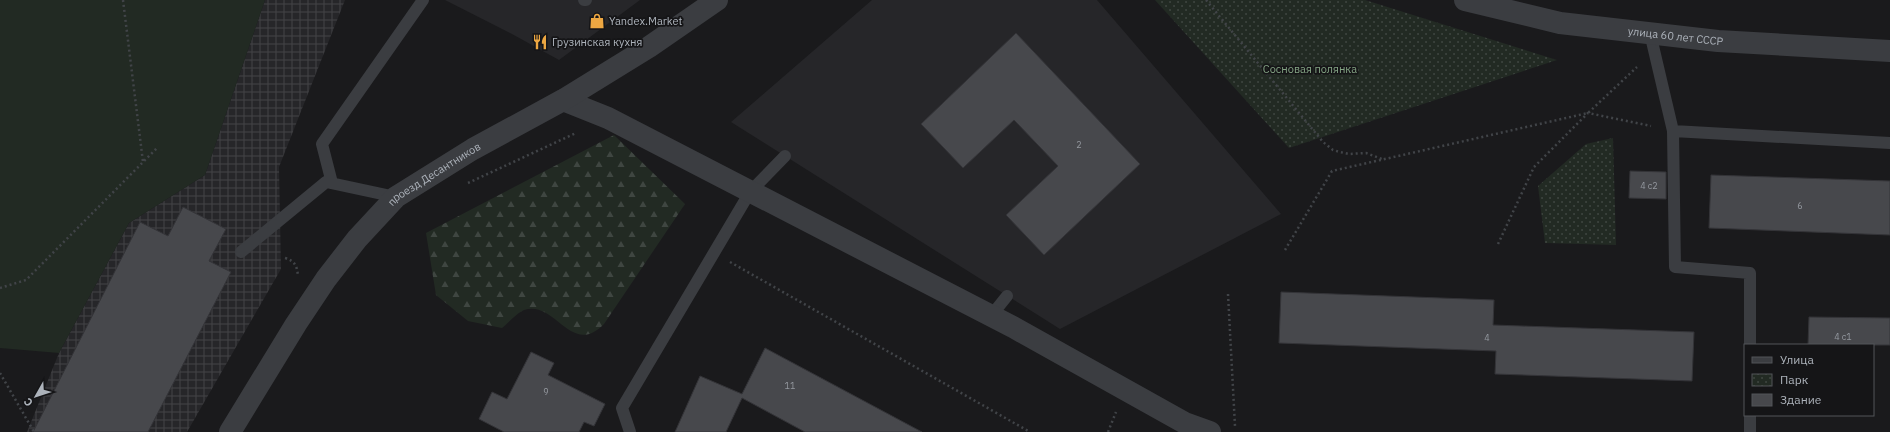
<svg xmlns="http://www.w3.org/2000/svg" width="1890" height="432" viewBox="0 0 1890 432" font-family="'IBM Plex Sans',sans-serif">
  <style>
    .built { fill: #262629 }
    .industrial { fill: url(#industrial-grid) }
    .green { fill: #222a23 }
    .forest { fill: url(#forest-firs) }
    .park { fill: url(#park-dots) }
    .building { fill: #47484c; stroke: #343438 }
    .lines { fill: none; stroke-linecap: round; stroke-linejoin: round }
    .path { stroke: #414448; stroke-width: 2.5; stroke-dasharray: 2 3; stroke-linecap: butt }
    .service { stroke: #3b3d41; stroke-width: 12 }
    .minor { stroke: #3b3d41; stroke-width: 22 }
    .tertiary { stroke: #3b3d41; stroke-width: 22 }
    .labels { text-anchor: middle; dominant-baseline: central; stroke-width: 3.5; stroke-linejoin: round; paint-order: stroke }
    .number-label { font-size: 9px; fill: #94989f }
    .poi-label { font-size: 11px; fill: #adb3bb; stroke: #151517; text-anchor: start }
    .street-label { font-size: 11px; fill: #adb3bb; stroke: #151517 }
    .park-label { font-size: 11px; fill: #85a585; stroke: #151517 }
  </style>
  <defs>
    <pattern id="industrial-grid" width="8" height="8" patternUnits="userSpaceOnUse"><rect width="8" height="8" fill="#262629"/><path d="M0 4h8M4 0v8" fill="none" stroke="#434346"/></pattern>
    <pattern id="forest-firs" width="22" height="20" patternUnits="userSpaceOnUse"><rect width="22" height="20" fill="#222a23"/><path d="M5 1l3.5 6h-7zM16 11l3.5 6h-7z" fill="#3f4641"/></pattern>
    <pattern id="park-dots" width="8" height="8" patternUnits="userSpaceOnUse"><rect width="8" height="8" fill="#222a23"/><path d="M2 2h.1M6 6h.1" fill="none" stroke="#3f4641" stroke-width="1.8" stroke-linecap="round"/></pattern>
  </defs>
  <rect width="100%" height="100%" fill="#1a1a1c"/>
  <!-- built -->
  <path class="built" d="M 445,0 L 640,0 L 559,60 L 512,34 Z
    M 872,0 L 1097,0 L 1281,214 L 1060,329 L 731,122 Z"/>
  <!-- industrial -->
  <path class="industrial" d="M 265,0 L 345,0 L 279,167 L 281,269 L 187,432 L 27,432 L 59,353 L 129,223 L 205,175 Z"/>
  <!-- green -->
  <path class="green" d="M 0,0 L 265,0 L 205,175 L 129,223 L 59,353 L 0,348 Z"/>
  <!-- forest -->
  <path class="forest" d="M 614,135 L 685,204 L 604,324 C 571,358 556,300 524,310 C 517,313 508,323 502,328 L 468,321 L 436,295 L 426,233 Z"/>
  <!-- park -->
  <path class="park" d="M 1155,0 L 1365,0 L 1557,60 L 1289,148 Z
    M 1613,138 L 1616,245 L 1545,243 L 1538,186 L 1586,144 Z"/>
  <!-- building -->
  <path class="building" d="M 1016,33 L 1140,164 L 1044,255 L 1006,215 L 1058,166 L 1014,120 L 963,168 L 921,124 Z
    M 1630,171 L 1666,172 L 1666,199 L 1629,198 Z
    M 1711,175 L 1890,181 L 1890,235 L 1709,228 Z
    M 183,207 L 226,229 L 209,261 L 231,272 L 148,432 L 33,432 L 140,222 L 168,236 Z
    M 1281,292 L 1494,300 L 1493,325 L 1694,332 L 1692,381 L 1495,374 L 1496,351 L 1279,343 Z
    M 1809,317 L 1890,318 L 1890,345 L 1808,345 Z
    M 765,348 L 922,432 L 805,432 L 742,398 L 726,432 L 675,432 L 700,376 L 742,394 Z
    M 531,352 L 554,363 L 548,375 L 605,404 L 594,426 L 584,422 L 579,432 L 504,432 L 479,419 L 492,392 L 507,399 Z"/>
  <g class="lines">
    <!-- path -->
    <path class="path" d="M 123,0 L 143,162
      M 1206,0 L 1323,142 L 1333,150 L 1340,152 L 1349,154 L 1366,153 L 1382,159
      M 468,183 L 576,133
      M 1498,244 L 1534,167 L 1588,113 L 1651,126
      M 1285,250 L 1332,171 L 1588,113 L 1637,67
      M 285,258 C 295,261 297,266 298,276
      M 730,262 L 1030,432
      M 0,288 L 26,280 L 157,148
      M 1228,294 L 1235,426
      M 0,373 L 34,432
      M 1108,432 L 1116,412"/>
    <!-- service -->
    <path class="service" d="M 584,0 L 586,0
      M 1650,33 L 1673,131 L 1675,267 L 1750,273 L 1750,345
      M 1673,131 L 1890,143
      M 332,183 L 322,144 L 423,0
      M 241,252 L 326,182 L 396,197
      M 991,316 L 1007,296
      M 630,432 L 622,408 L 750,192 L 785,156
      M 1750,432 L 1750,415"/>
    <!-- minor -->
    <path class="minor" d="M 563,100 L 608,118 L 1013,327 L 1185,423 L 1210,432"/>
    <!-- tertiary -->
    <g class="tertiary">
      <path id="s1" d="M 1465,0 L 1560,23 L 1718,41 L 1890,51"/>
      <path id="s2" d="M 230,432 L 296,324 L 326,279 L 357,239 L 396,197 L 473,149 L 563,100 L 649,47 L 717,0"/>
    </g>
  </g>
  <!-- icons -->
  <defs>
    <g id="shop-bare" transform="scale(1.2)"><path d="M-5-2.5h2.3a2.7 3.5 0 0 1 5.4 0H5L5.5 6h-11ZM-1.5-2.5h3a1.5 2.3 0 0 0-3 0Z" fill="#eda742" stroke="#151517" stroke-width="2.5" paint-order="stroke"/></g>
    <g id="restaurant-bare" transform="scale(1.2)"><path d="M-5-6h1v4h1v-4h1v4h1v-4h1v5L-1.5 .5V6h-2V.5L-5-1ZM5-6V6H3V1.5H1.5Q1.5-4 5-6Z" fill="#eda742" stroke="#151517" stroke-width="2.5" paint-order="stroke"/></g>
  </defs>
  <g fill-rule="evenodd">
    <use href="#shop-bare" x="597" y="21"/>
    <use href="#restaurant-bare" x="540" y="42"/>
  </g>
  <g class="labels">
    <!-- number labels -->
    <g class="number-label">
      <text x="1079" y="144">2</text>
      <text x="1649" y="185">4 с2</text>
      <text x="1800" y="205">6</text>
      <text x="1843" y="336">4 с1</text>
      <text x="1487" y="337">4</text>
      <text x="790" y="385">11</text>
      <text x="546" y="391">9</text>
    </g>
    <!-- poi labels -->
    <g class="poi-label">
      <text x="609" y="21">Yandex.Market</text>
      <text x="552" y="42">Грузинская кухня</text>
    </g>
    <!-- street labels -->
    <g class="street-label">
      <text stroke="none"><textPath href="#s1" startOffset="214">улица 60 лет СССР</textPath></text>
      <text stroke="none"><textPath href="#s2" startOffset="333">проезд Десантников</textPath></text>
    </g>
    <!-- park labels -->
    <g class="park-label">
      <text x="1310" y="69">Сосновая полянка</text>
    </g>
  </g>
  <!-- legend -->
  <rect x="1744" y="344" width="130" height="72" fill="#151517" stroke="#525459"/>
  <rect x="1752" y="357" width="20" height="6" fill="#3b3d41" stroke="#525459"/>
  <text x="1780" y="364" font-size="12" fill="#adb3bb">Улица</text>
  <rect x="1752" y="374" width="20" height="12" fill="url(#park-dots)" stroke="#525459"/>
  <text x="1780" y="384" font-size="12" fill="#adb3bb">Парк</text>
  <rect x="1752" y="394" width="20" height="12" fill="#47484c" stroke="#525459"/>
  <text x="1780" y="404" font-size="12" fill="#adb3bb">Здание</text>
  <!-- north arrow -->
  <g transform="translate(36 396) rotate(231)" stroke="#151517" stroke-width="3" paint-order="stroke">
  <path d="M0-3L7 15L0 10L-7 15Z" fill="#adb3bb"/>
  <text y="-6" font-size="11" font-weight="bold" text-anchor="middle" fill="#adb3bb">С</text>
  </g>
</svg>
